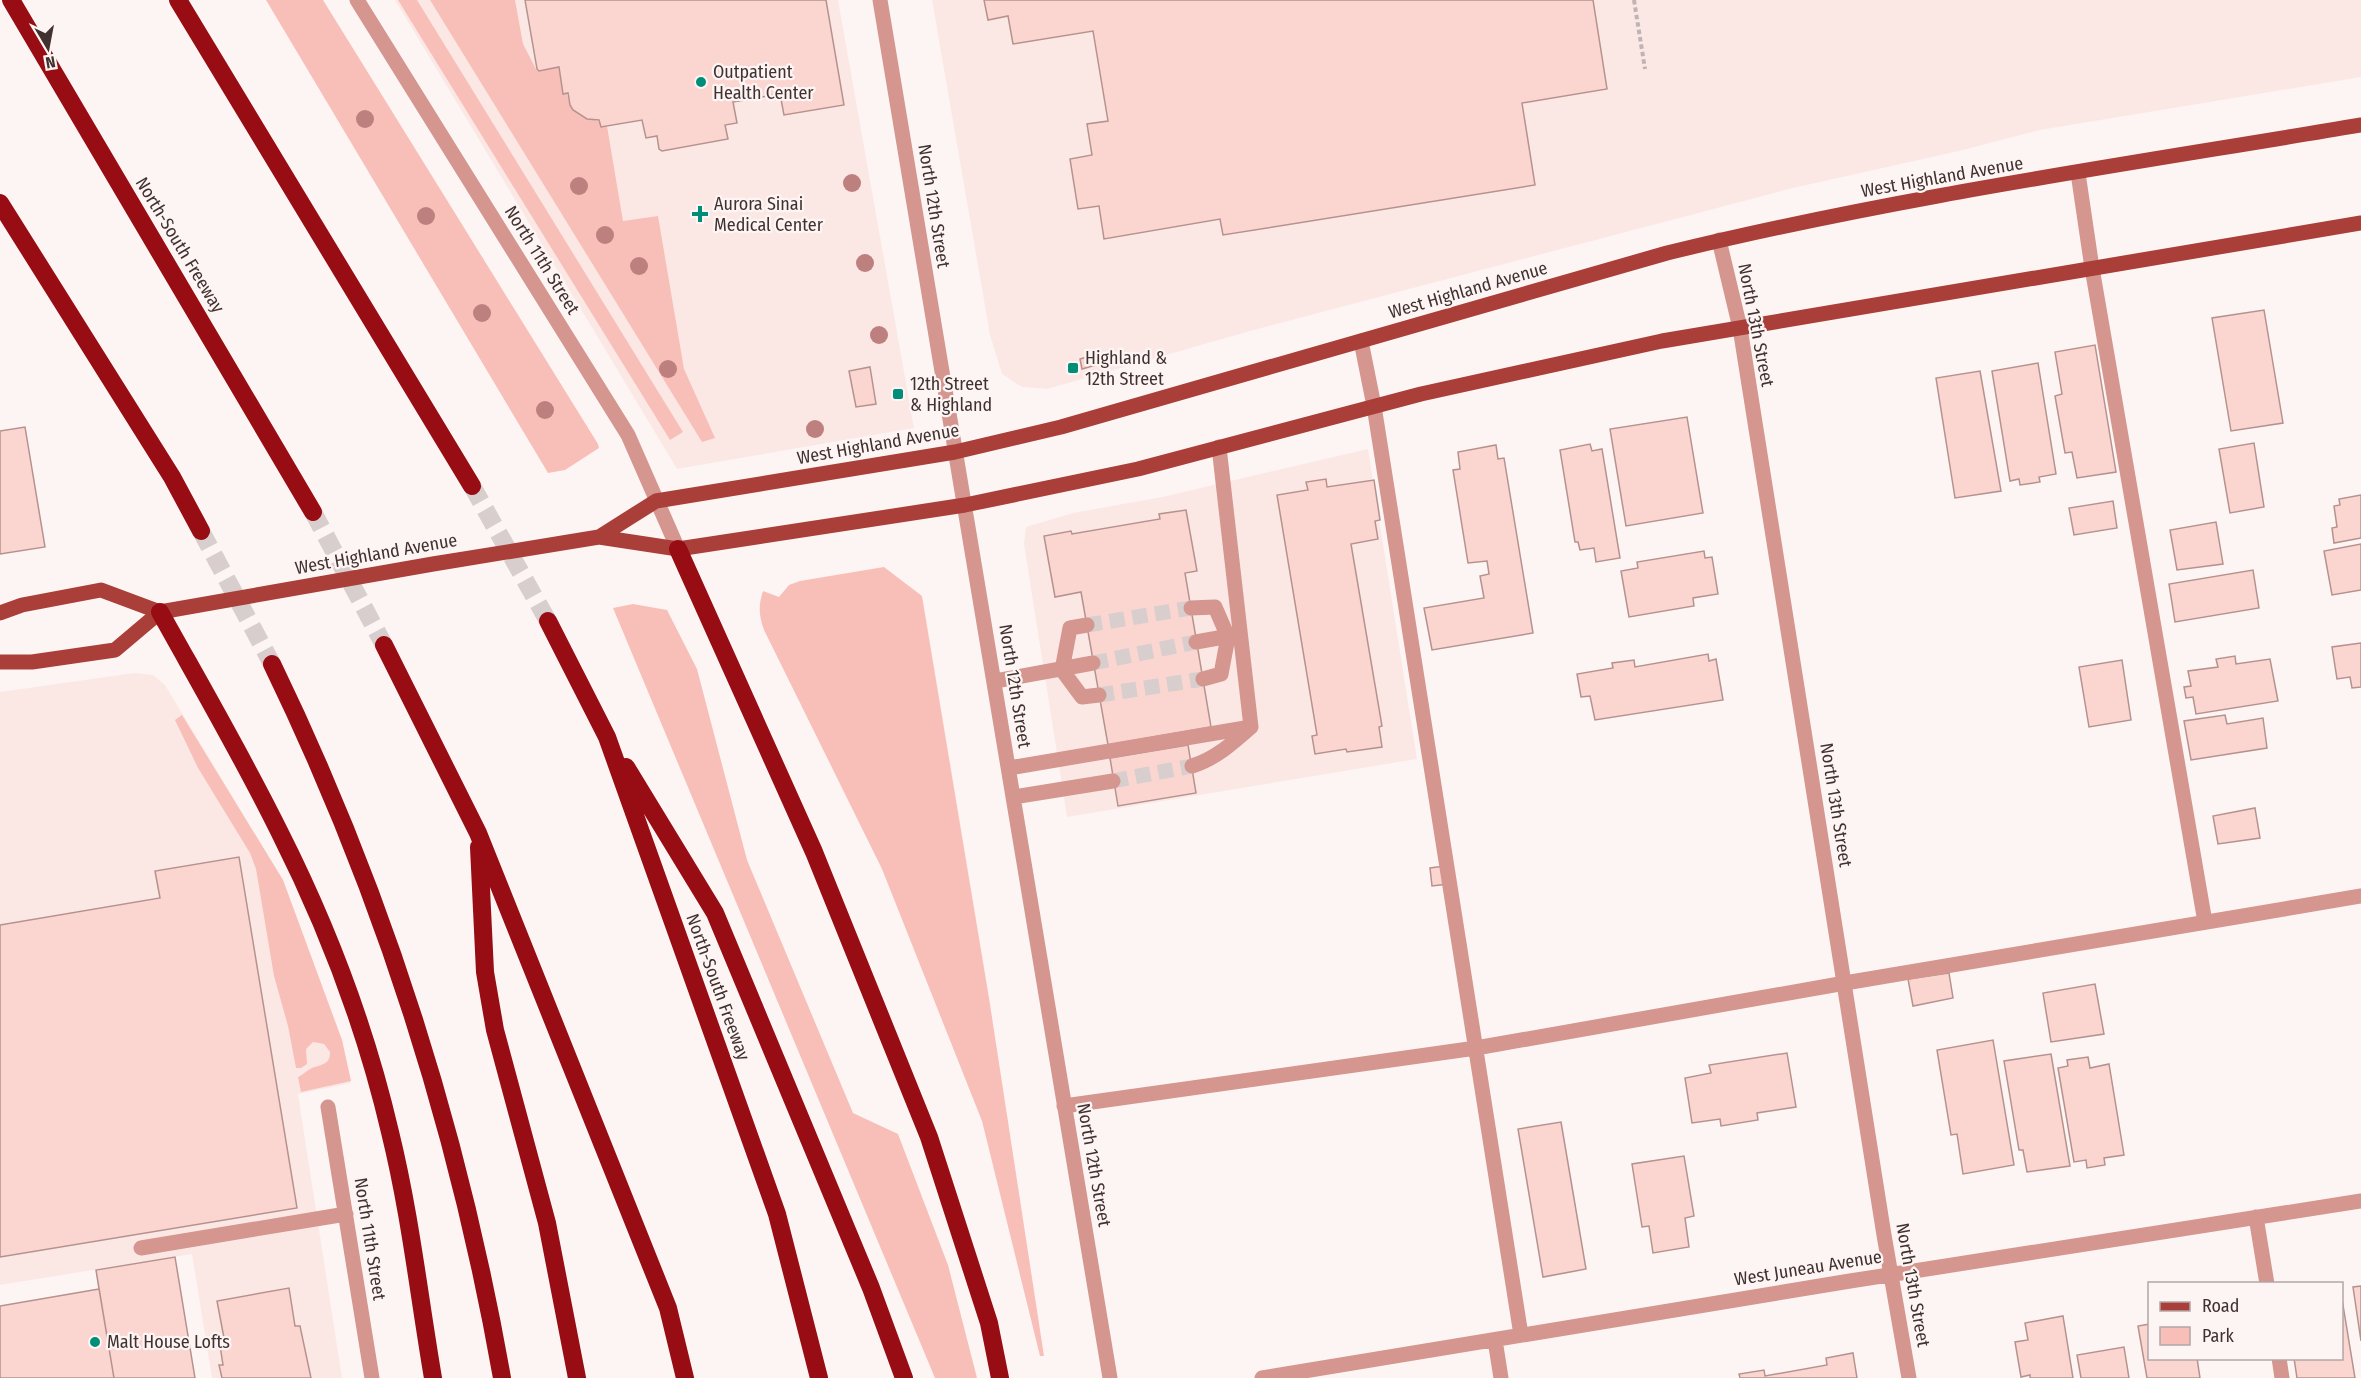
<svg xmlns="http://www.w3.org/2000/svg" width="2361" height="1378" viewBox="0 0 2361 1378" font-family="'Fira Sans Condensed',sans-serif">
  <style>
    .built { fill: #fbe8e5 }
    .green { fill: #f8bfb8 }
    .building { fill: #fbd5d0; stroke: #b6928e; stroke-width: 1.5 }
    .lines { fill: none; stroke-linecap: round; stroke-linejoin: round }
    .minor-tunnel { stroke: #d7cecd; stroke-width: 15; stroke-dasharray: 15 8; stroke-linecap: butt }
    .highway-tunnel { stroke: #d7cecd; stroke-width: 18; stroke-dasharray: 18 9; stroke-linecap: butt }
    .path { stroke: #bfb4b3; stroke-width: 4; stroke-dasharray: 4.5 3; stroke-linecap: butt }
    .minor { stroke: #d4968f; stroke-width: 15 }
    .major { stroke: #aa3e38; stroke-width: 15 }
    .highway { stroke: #980c14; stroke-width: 18 }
    .tree { fill: #bd807f }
    .poi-dot { fill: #008e78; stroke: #fdf5f4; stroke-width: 2 }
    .labels { text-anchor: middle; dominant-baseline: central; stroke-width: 4.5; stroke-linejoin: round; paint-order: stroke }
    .poi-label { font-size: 18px; fill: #413230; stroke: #fdf5f4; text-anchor: start }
    .street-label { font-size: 18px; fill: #413230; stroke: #fdf5f4 }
  </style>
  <rect width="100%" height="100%" fill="#fdf5f4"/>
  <!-- built -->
  <path class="built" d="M 395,0 L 838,0 L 914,428 L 677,469 Z
    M 932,0 L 2361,0 L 2361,77 L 2040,130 L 1959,151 L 1793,188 L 1250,331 L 1047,389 L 1022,387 L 1002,374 L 990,335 Z
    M 1368,449 L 1417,759 L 1067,817 L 1024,544 L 1026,527 L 1073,513 L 1162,497 Z
    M 134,673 L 153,675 L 165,685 L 283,880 L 342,1040 L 351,1083 L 298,1094 L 342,1378 L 212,1378 L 192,1254 L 0,1285 L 0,692 Z"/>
  <!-- green -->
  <path class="green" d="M 266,0 L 323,0 L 598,444 L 599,448 L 565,470 L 548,473 Z
    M 398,0 L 417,0 L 683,432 L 670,440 Z
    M 430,0 L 515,0 L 523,44 L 536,69 L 539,71 L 559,67 L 570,105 C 579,119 595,117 607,126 L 623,221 L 658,216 L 684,369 L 715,438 L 702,442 Z
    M 884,567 L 922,596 L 989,998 L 1044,1356 L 1040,1356 L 982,1121 L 882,869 L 764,630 C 759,616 758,606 763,591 L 779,597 L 789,585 L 800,581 Z
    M 633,604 L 667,610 L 697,669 L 747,860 L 853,1113 L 898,1134 L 948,1265 L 977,1378 L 935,1378 L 613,608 Z
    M 182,715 L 283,880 L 342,1040 L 351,1081 L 301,1092 L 298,1077 C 303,1075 307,1070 312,1068 C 322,1064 330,1065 330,1052 L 324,1044 L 313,1042 L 306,1049 L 307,1064 L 301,1068 L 296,1068 L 288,1026 L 274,976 L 256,869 L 250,853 L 198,768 L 175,720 Z"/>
  <!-- building -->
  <path class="building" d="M 525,0 L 826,0 L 844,105 L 784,115 L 780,94 L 733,102 L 737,123 L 725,125 L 728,139 L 662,151 L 659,149 L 657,136 L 646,138 L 642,120 L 601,127 L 599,120 L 587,119 L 573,110 L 570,105 L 568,93 L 563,94 L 559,67 L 539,71 L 537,69 Z
    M 984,0 L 1593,0 L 1607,89 L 1522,103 L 1535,185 L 1223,235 L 1220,219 L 1104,239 L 1099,206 L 1078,209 L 1070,159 L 1092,155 L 1087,124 L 1108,121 L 1093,31 L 1013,44 L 1008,16 L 988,20 Z
    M 2264,310 L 2283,423 L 2231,431 L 2212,318 Z
    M 2095,345 L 2116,472 L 2077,478 L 2072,452 L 2065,453 L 2055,396 L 2062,394 L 2055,352 Z
    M 1094,355 L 1096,365 L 1082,369 L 1080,359 Z
    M 2038,363 L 2056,474 L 2039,477 L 2040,482 L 2020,485 L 2019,479 L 2010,481 L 1992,371 Z
    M 870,367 L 876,404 L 856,407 L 849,371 Z
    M 1980,371 L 2001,491 L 1955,498 L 1936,378 Z
    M 1687,417 L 1703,513 L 1626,526 L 1610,429 Z
    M 25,427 L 45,547 L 0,554 L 0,431 Z
    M 2254,443 L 2264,507 L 2230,513 L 2219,449 Z
    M 1590,444 L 1592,451 L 1602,449 L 1620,558 L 1596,562 L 1594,548 L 1580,550 L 1578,542 L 1575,542 L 1560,450 Z
    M 1496,445 L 1498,459 L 1504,458 L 1533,633 L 1432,650 L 1424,608 L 1484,598 L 1480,576 L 1489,574 L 1487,561 L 1468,563 L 1453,470 L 1460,469 L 1458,452 Z
    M 1326,479 L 1327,487 L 1374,480 L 1380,520 L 1375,521 L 1378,539 L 1351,544 L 1382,726 L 1379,727 L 1382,747 L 1347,752 L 1346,749 L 1315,754 L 1312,736 L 1317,735 L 1277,495 L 1308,490 L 1306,482 Z
    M 2361,495 L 2361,538 L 2334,543 L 2332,528 L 2337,527 L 2334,506 L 2340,505 L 2339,499 Z
    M 2113,501 L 2117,528 L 2074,535 L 2069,508 Z
    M 1186,510 L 1197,571 L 1185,573 L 1211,727 L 1108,745 L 1081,592 L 1055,597 L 1044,536 L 1071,531 L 1072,534 L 1160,519 L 1159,514 Z
    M 2216,522 L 2223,564 L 2177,570 L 2170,530 Z
    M 2361,544 L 2361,590 L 2332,595 L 2324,551 Z
    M 1704,551 L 1705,558 L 1712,557 L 1718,594 L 1693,598 L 1694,606 L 1629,617 L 1621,571 L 1638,568 L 1637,562 Z
    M 2253,570 L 2259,608 L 2175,622 L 2169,584 Z
    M 2361,643 L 2361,687 L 2352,688 L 2350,677 L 2337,679 L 2332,647 Z
    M 1708,654 L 1709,661 L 1716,659 L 1723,700 L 1595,720 L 1590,696 L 1581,697 L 1577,674 L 1613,668 L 1612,663 L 1634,660 L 1635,667 Z
    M 2235,656 L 2236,664 L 2270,659 L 2278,701 L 2196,714 L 2193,697 L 2186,698 L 2184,687 L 2191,686 L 2188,671 L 2218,667 L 2216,659 Z
    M 2122,660 L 2131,720 L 2089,727 L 2079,667 Z
    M 2225,715 L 2227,724 L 2263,718 L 2267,748 L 2191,760 L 2184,721 Z
    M 1188,745 L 1196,793 L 1118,806 L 1110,758 Z
    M 2255,808 L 2260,838 L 2218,844 L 2213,816 Z
    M 239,857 L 297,1208 L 0,1257 L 0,925 L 160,898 L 155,871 Z
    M 1445,866 L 1448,884 L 1432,886 L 1430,868 Z
    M 1949,973 L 1953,998 L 1913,1006 L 1908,979 Z
    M 2095,984 L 2104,1034 L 2051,1042 L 2043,993 Z
    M 1993,1040 L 2014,1165 L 1963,1174 L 1957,1134 L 1951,1135 L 1937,1050 Z
    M 1787,1053 L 1796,1107 L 1757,1113 L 1758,1120 L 1721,1126 L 1720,1119 L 1692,1123 L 1685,1078 L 1711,1073 L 1709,1065 Z
    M 2051,1054 L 2070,1166 L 2027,1172 L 2023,1150 L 2019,1150 L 2004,1061 Z
    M 2088,1057 L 2090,1068 L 2109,1064 L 2124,1155 L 2104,1158 L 2105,1165 L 2087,1168 L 2086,1160 L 2074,1162 L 2058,1068 L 2068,1066 L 2067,1060 Z
    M 1561,1122 L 1586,1269 L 1543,1277 L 1518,1129 Z
    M 1684,1156 L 1694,1216 L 1685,1218 L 1689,1247 L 1653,1253 L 1649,1226 L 1642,1227 L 1632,1164 Z
    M 175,1257 L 195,1378 L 114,1378 L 96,1270 Z
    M 175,1257 L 195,1378 L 0,1378 L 0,1306 L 99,1289 L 96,1270 Z
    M 2361,1286 L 2361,1341 L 2353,1287 Z
    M 289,1288 L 295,1326 L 300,1326 L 311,1378 L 222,1378 L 219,1365 L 223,1365 L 219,1339 L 224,1338 L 217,1301 Z
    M 99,1289 L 114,1378 L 0,1378 L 0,1306 Z
    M 2342,1299 L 2355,1378 L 2297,1378 L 2294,1358 L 2342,1358 Z
    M 2063,1316 L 2073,1378 L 2030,1378 L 2030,1375 L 2021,1377 L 2015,1342 L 2028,1340 L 2025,1323 Z
    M 2150,1324 L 2150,1358 L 2197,1358 L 2200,1378 L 2147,1378 L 2138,1326 Z
    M 2124,1347 L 2129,1378 L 2081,1378 L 2077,1355 Z
    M 1853,1353 L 1857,1378 L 1740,1378 L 1739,1374 L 1764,1370 L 1765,1376 L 1827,1365 L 1826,1358 Z"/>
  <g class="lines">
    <!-- minor-tunnel -->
    <path class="minor-tunnel" d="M 1087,625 L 1191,608
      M 1093,663 L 1196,642
      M 1099,695 L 1203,679
      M 1113,781 L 1192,766"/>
    <!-- highway-tunnel -->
    <path class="highway-tunnel" d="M 472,486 L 548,621
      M 313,512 L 384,645
      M 201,531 L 272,664"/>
    <!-- path -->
    <path class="path" d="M 1634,0 L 1645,69"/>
    <!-- minor -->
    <path class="minor" d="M 357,0 L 628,435 L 678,549
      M 880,0 L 1110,1378
      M 2078,173 L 2092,268 L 2205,922
      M 1719,240 L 1740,328 L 1884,1235 L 1909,1378
      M 1361,341 L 1374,406 L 1521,1335
      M 1191,608 L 1215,607 L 1228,637 L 1221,674 L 1203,679
      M 1087,625 L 1070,628 L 1062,670 L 1082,697 L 1099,695
      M 1196,642 L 1235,635
      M 995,681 L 1093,663
      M 1192,766 C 1215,759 1233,743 1251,727
      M 1009,768 L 1251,727 L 1219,447
      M 1014,797 L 1113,781
      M 1064,1106 L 1476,1048 L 1845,983 L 2361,896
      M 328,1107 L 372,1378
      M 2256,1217 L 2267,1284
      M 141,1248 L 346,1214
      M 1495,1340 L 1501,1378
      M 2279,1358 L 2282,1378
      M 1262,1378 L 1850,1281 L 2361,1201"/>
    <!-- major -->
    <path class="major" d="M 599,537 L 656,501 L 955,452 L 1061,427 L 1667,253 C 1895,197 2129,164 2361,125
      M 0,613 L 22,605 L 101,590 L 160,612
      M 0,662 L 32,662 L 115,650 L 160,612 L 433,564 L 599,537 L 678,549 L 965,505 L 1138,469 L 1421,394 L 1662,341 L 2361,223"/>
    <!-- highway -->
    <path class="highway" d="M 11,0 L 313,512
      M 178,0 L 472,486
      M 0,203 L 172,477 L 201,531
      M 678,549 L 814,852 L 929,1137 L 989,1323 L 1000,1378
      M 160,612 C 200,684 242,756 279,831 C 327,926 366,1029 390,1132 C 410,1213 419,1296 433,1378
      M 548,621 L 607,737 L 777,1214 L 819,1378
      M 384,645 L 478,833 L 668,1308 L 685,1378
      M 272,664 C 383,893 458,1128 502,1378
      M 626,767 L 715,913 L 871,1288 L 904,1378
      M 479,847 L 485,972 L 495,1030 L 547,1223 L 577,1378"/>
  </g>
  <!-- trees -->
  <g class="tree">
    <circle cx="365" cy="119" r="9"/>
    <circle cx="852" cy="183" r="9"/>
    <circle cx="579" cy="186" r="9"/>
    <circle cx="426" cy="216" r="9"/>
    <circle cx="605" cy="235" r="9"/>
    <circle cx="865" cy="263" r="9"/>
    <circle cx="639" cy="266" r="9"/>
    <circle cx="482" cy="313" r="9"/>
    <circle cx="879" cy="335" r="9"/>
    <circle cx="668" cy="369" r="9"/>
    <circle cx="545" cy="410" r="9"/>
    <circle cx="815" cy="429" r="9"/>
  </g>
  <!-- markers -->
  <g class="poi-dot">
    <circle cx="701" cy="82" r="6"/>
    <path d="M697 205h6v6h6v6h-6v6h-6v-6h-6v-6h6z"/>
    <rect x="1067" y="362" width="12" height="12" rx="3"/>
    <rect x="892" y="388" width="12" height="12" rx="3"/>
    <circle cx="95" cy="1342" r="6"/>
  </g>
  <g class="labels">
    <!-- poi labels -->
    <g class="poi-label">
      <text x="713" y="72">Outpatient<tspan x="713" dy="21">Health Center</tspan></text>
      <text x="714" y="204">Aurora Sinai<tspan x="714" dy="21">Medical Center</tspan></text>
      <text x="1085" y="358">Highland &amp;<tspan x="1085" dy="21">12th Street</tspan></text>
      <text x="910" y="384">12th Street<tspan x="910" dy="21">&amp; Highland</tspan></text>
      <text x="107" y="1342">Malt House Lofts</text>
    </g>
    <!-- street labels -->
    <g class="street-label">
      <text transform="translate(1942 177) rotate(-10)">West Highland Avenue</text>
      <text transform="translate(934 206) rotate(81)">North 12th Street</text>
      <text transform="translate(180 245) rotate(59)">North-South Freeway</text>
      <text transform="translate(542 260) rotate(58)">North 11th Street</text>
      <text transform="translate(1468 290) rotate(-16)">West Highland Avenue</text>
      <text transform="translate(1756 325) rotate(79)">North 13th Street</text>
      <text transform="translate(878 444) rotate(-10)">West Highland Avenue</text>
      <text transform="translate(376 554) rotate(-10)">West Highland Avenue</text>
      <text transform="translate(1015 686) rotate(81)">North 12th Street</text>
      <text transform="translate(1836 805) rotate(81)">North 13th Street</text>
      <text transform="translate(718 987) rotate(70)">North-South Freeway</text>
      <text transform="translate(1094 1165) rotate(80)">North 12th Street</text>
      <text transform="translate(370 1239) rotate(81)">North 11th Street</text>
      <text transform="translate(1808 1268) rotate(-9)">West Juneau Avenue</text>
      <text transform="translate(1913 1285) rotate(80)">North 13th Street</text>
    </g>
  </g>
  <!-- legend -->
  <rect x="2148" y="1282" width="195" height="78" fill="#fdf5f4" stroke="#b2a7a6" stroke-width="1.5"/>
  <rect x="2160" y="1302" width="30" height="9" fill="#aa3e38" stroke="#b2a7a6" stroke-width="1.5"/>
  <text x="2202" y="1312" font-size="18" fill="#413230">Road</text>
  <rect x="2160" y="1327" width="30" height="18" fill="#f8bfb8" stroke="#b2a7a6" stroke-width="1.5"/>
  <text x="2202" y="1342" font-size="18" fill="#413230">Park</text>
  <!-- north arrow -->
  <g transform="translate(48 48) rotate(170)" stroke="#fdf5f4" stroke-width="4.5" paint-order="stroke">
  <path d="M0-4.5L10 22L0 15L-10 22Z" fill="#413230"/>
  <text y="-9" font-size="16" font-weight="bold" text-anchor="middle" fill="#413230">N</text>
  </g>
</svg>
